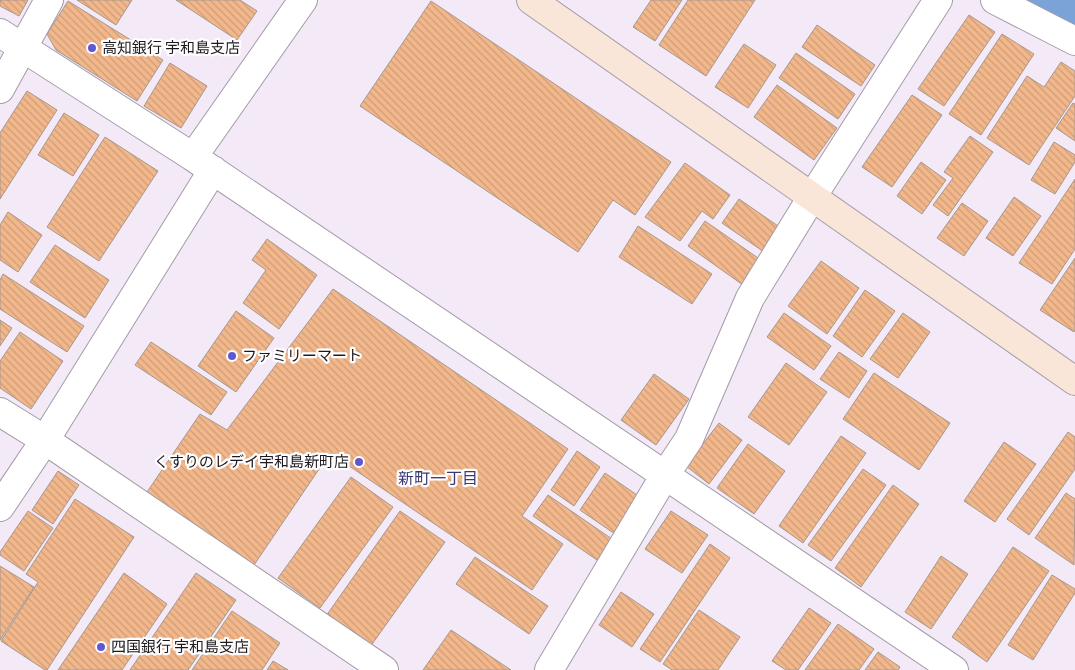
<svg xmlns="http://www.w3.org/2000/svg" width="1075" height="670" viewBox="0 0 1075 670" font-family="Bitter,'Noto Sans JP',serif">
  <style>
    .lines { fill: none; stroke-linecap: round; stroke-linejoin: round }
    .river { stroke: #7ca3d8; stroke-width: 59 }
    .building { fill: url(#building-back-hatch); stroke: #a6988e }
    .street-casing { stroke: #a49ba8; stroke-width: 30 }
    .secondary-casing { stroke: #a49ba8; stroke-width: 30 }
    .street { stroke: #fff; stroke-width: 28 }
    .secondary { stroke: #fae5d9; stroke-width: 28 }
    .poi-dot { fill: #6157cf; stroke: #fff; stroke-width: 2 }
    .labels { text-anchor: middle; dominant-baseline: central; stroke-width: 4.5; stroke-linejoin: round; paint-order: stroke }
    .poi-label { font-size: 15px; fill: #1d191e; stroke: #fff; text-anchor: start }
    .neighbourhood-label { font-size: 16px; fill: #3b3975; stroke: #fff }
  </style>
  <defs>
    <pattern id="building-back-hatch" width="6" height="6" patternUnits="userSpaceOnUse" patternTransform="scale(1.25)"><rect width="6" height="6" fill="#f2b78b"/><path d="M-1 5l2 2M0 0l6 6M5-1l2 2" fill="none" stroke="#cf9d78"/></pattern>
  </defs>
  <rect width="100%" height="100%" fill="#f3e9f7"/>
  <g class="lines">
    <!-- river -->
    <path class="river" d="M 1045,0 L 1075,15"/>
  </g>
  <!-- building -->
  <path class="building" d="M 0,0 L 28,0 L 19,16 L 0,6 Z
    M 77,0 L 132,0 L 116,25 Z
    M 176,0 L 240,0 L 257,11 L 237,40 Z
    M 651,0 L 682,0 L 655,41 L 633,27 Z
    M 688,0 L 755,0 L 706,76 L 659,45 Z
    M 68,1 L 163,60 L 137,101 L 56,50 L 47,34 Z
    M 431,1 L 671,162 L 635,215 L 613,200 L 578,252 L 360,106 Z
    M 969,15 L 995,32 L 944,106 L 918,89 Z
    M 817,25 L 875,65 L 861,86 L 802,47 Z
    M 1002,34 L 1034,54 L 981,135 L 949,114 Z
    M 744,44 L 776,65 L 748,108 L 715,87 Z
    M 796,53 L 855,94 L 838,119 L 779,78 Z
    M 1061,62 L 1075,71 L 1075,96 L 1029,165 L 987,138 L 1027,76 L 1044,87 Z
    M 170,63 L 207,86 L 181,128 L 144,106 Z
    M 777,85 L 837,128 L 814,160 L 754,117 Z
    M 27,91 L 57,110 L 0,199 L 0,133 Z
    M 912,95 L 942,115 L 892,187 L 862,167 Z
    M 1073,103 L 1075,104 L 1075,141 L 1056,128 Z
    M 64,113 L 99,135 L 73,176 L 38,155 Z
    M 970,136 L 993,152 L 948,216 L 933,205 L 953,178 L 944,172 Z
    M 105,137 L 158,171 L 99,261 L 47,227 Z
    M 1054,142 L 1075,155 L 1075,162 L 1055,194 L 1031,180 Z
    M 921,162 L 946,180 L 922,214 L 897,196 Z
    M 685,163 L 730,195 L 713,219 L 702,211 L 680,241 L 645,217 Z
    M 1075,179 L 1075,249 L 1052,284 L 1019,263 Z
    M 1014,197 L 1041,216 L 1013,256 L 986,238 Z
    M 739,199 L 781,228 L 764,252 L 722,223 Z
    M 962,203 L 988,221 L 964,256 L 937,238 Z
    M 8,212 L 42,235 L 18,272 L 0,260 L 0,225 Z
    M 705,221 L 761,260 L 743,285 L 688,246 Z
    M 638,226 L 712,274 L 692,304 L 619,257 Z
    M 267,239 L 317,275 L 279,329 L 243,303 L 266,270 L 252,260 Z
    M 55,245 L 109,280 L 85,318 L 30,282 Z
    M 1075,258 L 1075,330 L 1074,332 L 1040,310 Z
    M 821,261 L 859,288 L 827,334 L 788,306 Z
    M 3,274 L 84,326 L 67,352 L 0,309 L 0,280 Z
    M 333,289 L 568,449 L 522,516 L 563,544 L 532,590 L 330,453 L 252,568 L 145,495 L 200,414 L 227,430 Z
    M 865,290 L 895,311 L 862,357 L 833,336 Z
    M 236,311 L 274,338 L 236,392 L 198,366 Z
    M 784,313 L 831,346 L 814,370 L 767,337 Z
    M 903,313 L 930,332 L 898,378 L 870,359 Z
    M 0,320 L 12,328 L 0,346 Z
    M 20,332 L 63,361 L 31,409 L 0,388 L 0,361 Z
    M 151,342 L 227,392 L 211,415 L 135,365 Z
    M 839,352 L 867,371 L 849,398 L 820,379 Z
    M 786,363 L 827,392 L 789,445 L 748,417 Z
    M 874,373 L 950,423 L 919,470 L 843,419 Z
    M 654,374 L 689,399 L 656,445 L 621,420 Z
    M 719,423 L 742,440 L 709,484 L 686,466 Z
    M 1068,432 L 1075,437 L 1075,469 L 1029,535 L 1007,519 Z
    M 841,436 L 866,453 L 803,543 L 779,526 Z
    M 1004,442 L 1036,464 L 995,522 L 964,501 Z
    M 748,444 L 785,471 L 754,514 L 717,488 Z
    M 577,451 L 600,467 L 574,506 L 551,490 Z
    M 863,469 L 886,485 L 831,561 L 808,545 Z
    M 58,471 L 79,485 L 53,524 L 32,510 Z
    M 605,473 L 640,497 L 615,534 L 580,510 Z
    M 351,477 L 393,507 L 320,608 L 278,578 Z
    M 893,485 L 919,504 L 861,587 L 835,568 Z
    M 1066,493 L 1075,499 L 1074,565 L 1035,538 Z
    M 548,495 L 612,539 L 597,560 L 533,516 Z
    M 75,499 L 134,537 L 47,670 L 45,670 L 1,641 L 38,582 L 26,574 Z
    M 28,511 L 53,528 L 24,571 L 0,555 L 0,552 Z
    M 400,511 L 445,542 L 370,647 L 326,616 Z
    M 671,511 L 708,535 L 682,573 L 645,549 Z
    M 710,544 L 730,558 L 660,662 L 640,649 Z
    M 1013,547 L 1049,571 L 987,662 L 952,637 Z
    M 941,556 L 968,574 L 931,629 L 905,612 Z
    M 475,557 L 548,606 L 529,634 L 456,584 Z
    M 0,566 L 34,587 L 0,640 Z
    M 124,573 L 167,604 L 122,670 L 58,670 Z
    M 196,573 L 236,600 L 188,670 L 130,670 Z
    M 1052,575 L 1075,589 L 1075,593 L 1033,660 L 1008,645 Z
    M 621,592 L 654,614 L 632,647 L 599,625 Z
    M 809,608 L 831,623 L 798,670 L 786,670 L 772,661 Z
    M 699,610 L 740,637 L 718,670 L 672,670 L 663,664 Z
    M 232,611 L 280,643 L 262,670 L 192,670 Z
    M 838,624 L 874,649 L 859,670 L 805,670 Z
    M 451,630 L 511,670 L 423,670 Z
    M 878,652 L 900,667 L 898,670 L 865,670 Z
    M 273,661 L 288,670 L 267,670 Z"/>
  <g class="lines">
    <!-- street casing -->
    <g class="street-casing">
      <path id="street" d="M 303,0 L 193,157 L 954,670
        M 995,0 L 1075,41
        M 0,33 L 193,157
        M 0,89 L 49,0
        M 0,412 L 45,440 L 384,670
        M 0,507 L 45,440 L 213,170
        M 549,670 L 665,475 L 689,439 L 750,298 L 812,197 L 938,0"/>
    </g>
    <!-- secondary casing -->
    <g class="secondary-casing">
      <path id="secondary" d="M 531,0 L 1075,381"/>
    </g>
    <!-- street -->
    <use href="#street" class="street"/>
    <!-- secondary -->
    <use href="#secondary" class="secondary"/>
  </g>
  <!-- markers -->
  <g class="poi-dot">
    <circle cx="92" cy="48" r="5"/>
    <circle cx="232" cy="356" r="5"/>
    <circle cx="359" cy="462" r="5"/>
    <circle cx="101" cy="647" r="5"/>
  </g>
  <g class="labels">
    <!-- poi labels -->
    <g class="poi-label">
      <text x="102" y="48">高知銀行 宇和島支店</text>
      <text x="242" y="356">ファミリーマート</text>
      <text x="349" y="462" text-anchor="end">くすりのレデイ宇和島新町店</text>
      <text x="111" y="647">四国銀行 宇和島支店</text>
    </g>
    <!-- neighbourhood labels -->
    <g class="neighbourhood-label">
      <text x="438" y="478">新町一丁目</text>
    </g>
  </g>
</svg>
